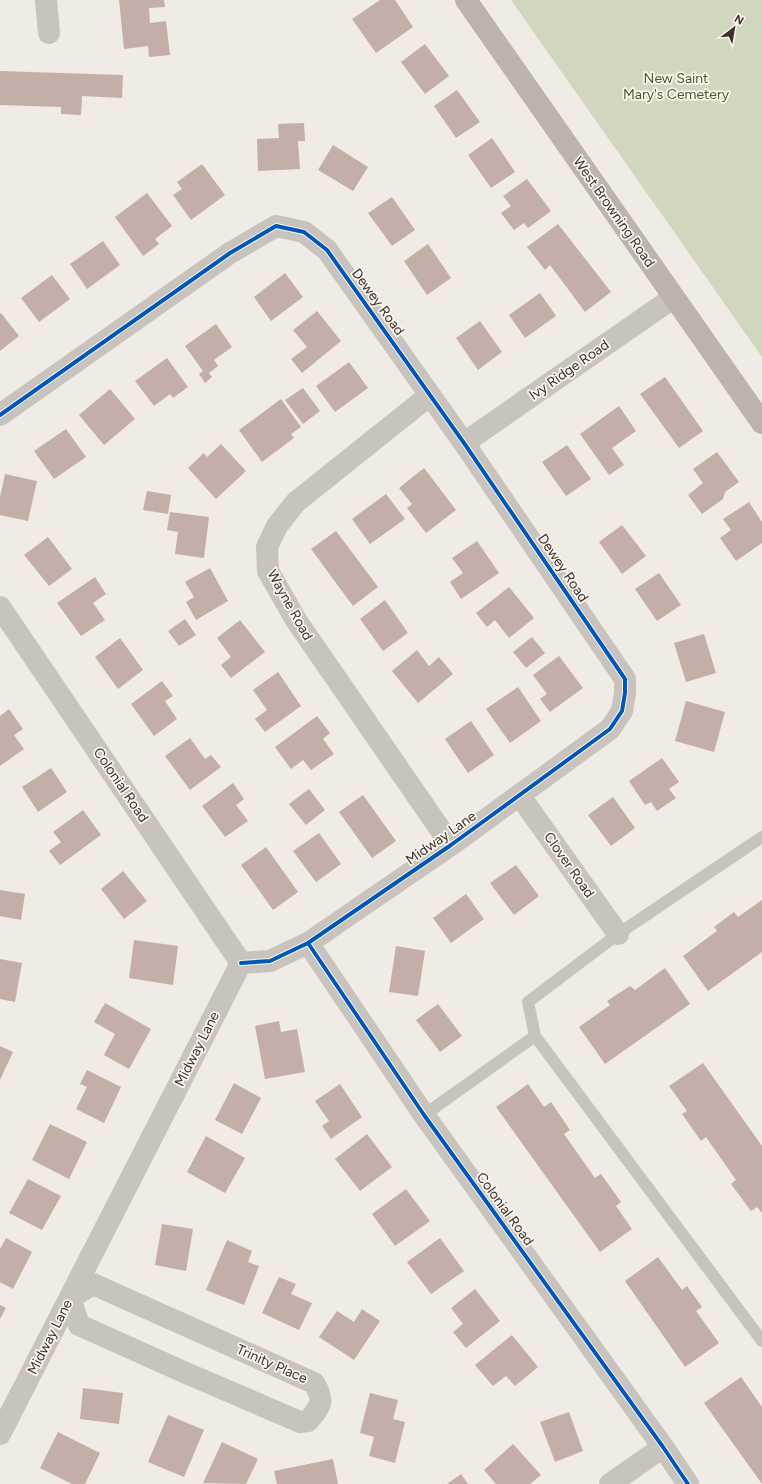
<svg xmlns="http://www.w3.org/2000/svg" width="762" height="1484" viewBox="0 0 762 1484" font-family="Figtree,sans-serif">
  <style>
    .green { fill: #d1d6bf }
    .building { fill: #c3afa7 }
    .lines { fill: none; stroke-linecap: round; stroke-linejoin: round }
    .lane { stroke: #c9c3be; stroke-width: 12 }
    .street { stroke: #c9c3be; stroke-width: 22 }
    .secondary { stroke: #bab3ae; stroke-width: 22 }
    .cycleway-casing { stroke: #fbf5ee; stroke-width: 6 }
    .cycleway { stroke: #0057b8; stroke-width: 4 }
    .labels { text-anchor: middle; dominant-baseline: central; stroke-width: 3.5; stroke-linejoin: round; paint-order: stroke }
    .park-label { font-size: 14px; fill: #4a5a2e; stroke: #fbf5ee }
    .street-label { font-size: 14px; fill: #3b302b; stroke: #fbf5ee }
  </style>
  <rect width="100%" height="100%" fill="#f0ebe5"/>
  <!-- green -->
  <path class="green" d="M 511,0 L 762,0 L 762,357 Z"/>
  <!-- building -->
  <path class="building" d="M 119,0 L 164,0 L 165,7 L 149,8 L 150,23 L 166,21 L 170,55 L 149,57 L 148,46 L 124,49 Z
    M 380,0 L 395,0 L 413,27 L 376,53 L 352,19 Z
    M 425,44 L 449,76 L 425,94 L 401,62 Z
    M 0,71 L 123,75 L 122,98 L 82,96 L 81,115 L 61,114 L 61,107 L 0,105 Z
    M 457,90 L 480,122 L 456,138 L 434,106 Z
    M 304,123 L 305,141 L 298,141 L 300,169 L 258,171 L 257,139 L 279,138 L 278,124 Z
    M 492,138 L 515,172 L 491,188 L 468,155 Z
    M 333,145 L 368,167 L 353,191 L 318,170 Z
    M 202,164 L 225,195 L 191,220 L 173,195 L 182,189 L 177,182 Z
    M 527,179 L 551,211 L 528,228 L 524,223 L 514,230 L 501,213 L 511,206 L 503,196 Z
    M 147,193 L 172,226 L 155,239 L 159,244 L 143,256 L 115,217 Z
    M 392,197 L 415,230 L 392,246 L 368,213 Z
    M 558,224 L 611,292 L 585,312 L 550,265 L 545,270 L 527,247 Z
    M 103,241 L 120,265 L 87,289 L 70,264 Z
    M 428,244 L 451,278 L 427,295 L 404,261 Z
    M 285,273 L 303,297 L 271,321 L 254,297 Z
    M 52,275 L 70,299 L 39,322 L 21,298 Z
    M 540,293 L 556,316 L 525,338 L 509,315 Z
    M 317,311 L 341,341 L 302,373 L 291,359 L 307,347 L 293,330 Z
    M 1,313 L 19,336 L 0,351 L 0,314 Z
    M 480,321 L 502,352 L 478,370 L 456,338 Z
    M 216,324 L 232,347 L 214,360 L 218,366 L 209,373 L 212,377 L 205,383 L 199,374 L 203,371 L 185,346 Z
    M 167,358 L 188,387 L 173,398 L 170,394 L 154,406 L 135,381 Z
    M 349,362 L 368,388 L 335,412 L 316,386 Z
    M 665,377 L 703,431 L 679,448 L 640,394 Z
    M 303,388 L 320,411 L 303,424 L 285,400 Z
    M 110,389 L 135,419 L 104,445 L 79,415 Z
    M 281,399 L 301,427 L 291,434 L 294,438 L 262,462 L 239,430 Z
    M 619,406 L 636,431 L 612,448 L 624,465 L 609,475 L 580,434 Z
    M 66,429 L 86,457 L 54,479 L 34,451 Z
    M 221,444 L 246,471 L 216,499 L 188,468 L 204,453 L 207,457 Z
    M 567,445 L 591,479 L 566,496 L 542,462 Z
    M 717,452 L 739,482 L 725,492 L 723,499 L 702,514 L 688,495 L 703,483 L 693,469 Z
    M 424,468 L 456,510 L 426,533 L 407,508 L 412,504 L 399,488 Z
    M 5,474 L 37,481 L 28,521 L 0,515 L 0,497 Z
    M 147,491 L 171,495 L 168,514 L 143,510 Z
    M 386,494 L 405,519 L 370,544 L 352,519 Z
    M 749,502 L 762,522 L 762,543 L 736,561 L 720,538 L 731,530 L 723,519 Z
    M 170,512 L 209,517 L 204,558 L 175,554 L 178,532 L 167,530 Z
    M 622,525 L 646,556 L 622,574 L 599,542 Z
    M 336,531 L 378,587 L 353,606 L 311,549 Z
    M 48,537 L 72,569 L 49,586 L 24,555 Z
    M 477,541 L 499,573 L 461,599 L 450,582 L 463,573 L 452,558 Z
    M 210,568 L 228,601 L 196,620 L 186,602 L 194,597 L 185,582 Z
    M 659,573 L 681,605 L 657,621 L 635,589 Z
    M 95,577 L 106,594 L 93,603 L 105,620 L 81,636 L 57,603 Z
    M 509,587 L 534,618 L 509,638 L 495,620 L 487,627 L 476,613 Z
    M 385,600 L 408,633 L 383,651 L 360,619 Z
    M 185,619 L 196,635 L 179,646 L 168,631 Z
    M 240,620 L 265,652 L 231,678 L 221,665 L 231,657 L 217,638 Z
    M 704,634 L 716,673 L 686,682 L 674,643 Z
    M 532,637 L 545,653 L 526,668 L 513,652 Z
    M 120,638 L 143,670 L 118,689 L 95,657 Z
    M 417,650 L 429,666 L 439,657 L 453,674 L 418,703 L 392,671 Z
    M 559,656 L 583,688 L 550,712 L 540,699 L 547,694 L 533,675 Z
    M 278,672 L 301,706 L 265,732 L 255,719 L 267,710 L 253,690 Z
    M 162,681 L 173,696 L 165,701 L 177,719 L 154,736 L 131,704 Z
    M 518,687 L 541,721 L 510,743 L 486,709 Z
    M 686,701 L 725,712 L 714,752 L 675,741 Z
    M 9,709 L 23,729 L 14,735 L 24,749 L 0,766 L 0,716 Z
    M 317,716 L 330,733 L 323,739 L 334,754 L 311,770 L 303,760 L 291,769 L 275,747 Z
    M 471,721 L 494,755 L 468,773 L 445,739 Z
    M 190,738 L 205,759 L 211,755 L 221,767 L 190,790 L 165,756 Z
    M 662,758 L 679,782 L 669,789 L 676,798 L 657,811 L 651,802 L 645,805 L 629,781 Z
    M 51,768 L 67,792 L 38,812 L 22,787 Z
    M 233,783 L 244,799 L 236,805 L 248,821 L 225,837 L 202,806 Z
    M 309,789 L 325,810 L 306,825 L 289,804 Z
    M 363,795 L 396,841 L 372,858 L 339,812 Z
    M 613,797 L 635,828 L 611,846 L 588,815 Z
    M 83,810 L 101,835 L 60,865 L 49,851 L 61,842 L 53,832 Z
    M 319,833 L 341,864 L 316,882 L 293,851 Z
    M 266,847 L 298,892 L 273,910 L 241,865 Z
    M 516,865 L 539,896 L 514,915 L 490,883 Z
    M 123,871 L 147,901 L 124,919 L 101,889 Z
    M 0,890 L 25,894 L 21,920 L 0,916 Z
    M 466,894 L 484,919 L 451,943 L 433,918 Z
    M 762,900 L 762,952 L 708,991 L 683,956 L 717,931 L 714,927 L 734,912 L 738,917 Z
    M 134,940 L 178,946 L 173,985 L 129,978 Z
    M 396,946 L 425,951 L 418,996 L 389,992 Z
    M 0,959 L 22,963 L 15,1002 L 0,999 Z
    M 665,968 L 690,1004 L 605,1064 L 579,1027 L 610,1005 L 607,1001 L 630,986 L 635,990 Z
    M 105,1003 L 151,1029 L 129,1069 L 104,1055 L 115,1034 L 94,1022 Z
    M 438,1004 L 462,1036 L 440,1052 L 416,1020 Z
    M 279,1021 L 281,1032 L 297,1029 L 305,1072 L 265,1079 L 255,1026 Z
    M 0,1046 L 13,1052 L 0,1080 Z
    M 703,1063 L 762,1146 L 762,1213 L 757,1207 L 751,1211 L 731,1184 L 736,1180 L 706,1137 L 701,1141 L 682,1114 L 687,1111 L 669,1086 Z
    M 87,1070 L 121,1087 L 104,1123 L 76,1109 L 87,1087 L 80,1084 Z
    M 234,1083 L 261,1098 L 242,1134 L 215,1120 Z
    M 340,1084 L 362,1117 L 331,1139 L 322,1126 L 329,1121 L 315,1101 Z
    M 528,1084 L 544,1107 L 551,1102 L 570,1130 L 564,1134 L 595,1178 L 601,1174 L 621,1202 L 616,1206 L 632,1229 L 600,1252 L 496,1107 Z
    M 50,1124 L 87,1142 L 69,1179 L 32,1160 Z
    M 367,1134 L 392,1167 L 360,1191 L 335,1159 Z
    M 206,1136 L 245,1158 L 225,1193 L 187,1172 Z
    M 28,1179 L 61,1196 L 42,1230 L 9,1213 Z
    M 406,1189 L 430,1221 L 395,1246 L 372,1214 Z
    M 162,1224 L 193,1229 L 186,1271 L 155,1265 Z
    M 6,1238 L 32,1252 L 13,1289 L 0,1282 L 0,1249 Z
    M 440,1238 L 464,1271 L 431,1294 L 407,1262 Z
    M 227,1240 L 252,1251 L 248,1262 L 259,1266 L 244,1305 L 206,1290 Z
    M 658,1257 L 682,1290 L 687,1286 L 702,1307 L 696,1311 L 719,1343 L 685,1367 L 625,1281 Z
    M 279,1277 L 296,1284 L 291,1294 L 312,1303 L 299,1330 L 262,1313 Z
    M 475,1289 L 500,1321 L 466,1348 L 453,1332 L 463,1324 L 451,1308 Z
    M 0,1305 L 6,1308 L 0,1319 Z
    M 362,1309 L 380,1321 L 354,1360 L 319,1337 L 337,1311 L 354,1322 Z
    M 512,1335 L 538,1367 L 515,1386 L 506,1376 L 493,1386 L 475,1365 Z
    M 741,1377 L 762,1407 L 762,1484 L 704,1403 Z
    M 83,1388 L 123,1393 L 119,1424 L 80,1419 Z
    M 370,1393 L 398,1400 L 393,1419 L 405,1422 L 395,1463 L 369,1456 L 374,1437 L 360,1433 Z
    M 569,1412 L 583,1451 L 555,1462 L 540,1422 Z
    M 168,1415 L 204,1430 L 184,1477 L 148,1462 Z
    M 58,1432 L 100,1453 L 85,1484 L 72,1484 L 40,1468 Z
    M 222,1442 L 258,1459 L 246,1484 L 203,1483 Z
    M 513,1444 L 541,1475 L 530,1484 L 496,1484 L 484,1470 Z
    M 333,1459 L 338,1484 L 277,1484 L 274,1471 Z
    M 461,1474 L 468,1484 L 447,1484 Z"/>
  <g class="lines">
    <!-- lane -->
    <path class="lane" d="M 535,1036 L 762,1341
      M 424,1115 L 535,1036 L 528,1002 L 618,934 L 762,837"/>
    <!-- street -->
    <path class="street" d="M 46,0 L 49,33
      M 430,395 L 296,502 L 277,526 L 267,547 L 268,571 L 296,620 L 451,845
      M 0,415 L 230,253 L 276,226 L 304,232 L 327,250 L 464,443 L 625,679 L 625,693 L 622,711 L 610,729 L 451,845 L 308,943 L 270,961 L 241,963
      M 464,443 L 673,298
      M 0,607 L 241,963
      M 520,796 L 618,934
      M 308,943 L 424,1115 L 663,1447 L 688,1484
      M 93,1284 L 314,1383 C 325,1401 321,1406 308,1421 L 300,1422 L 186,1373 L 79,1325 L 70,1298 Z
      M 0,1434 L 241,963
      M 610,1484 L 663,1447"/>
    <!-- secondary -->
    <path class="secondary" d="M 466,0 L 762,423"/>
    <!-- cycleway casing -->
    <g class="cycleway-casing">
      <path id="cycleway" d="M 0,415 L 230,253 L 276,226 L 304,232 L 327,250 L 464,443 L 625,679 L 625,693 L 622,711 L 610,729 L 451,845 L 308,943 L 270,961 L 241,963
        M 308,943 L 424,1115 L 663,1447 L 688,1484"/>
    </g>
    <!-- cycleway -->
    <use href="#cycleway" class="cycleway"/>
  </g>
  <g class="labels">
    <!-- park labels -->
    <g class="park-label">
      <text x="676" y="78">New Saint<tspan x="676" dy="16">Mary's Cemetery</tspan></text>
    </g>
    <!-- street labels -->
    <g class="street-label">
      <text transform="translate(614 212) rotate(55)">West Browning Road</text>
      <text transform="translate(378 302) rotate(54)">Dewey Road</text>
      <text transform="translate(569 370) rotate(-35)">Ivy Ridge Road</text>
      <text transform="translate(563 568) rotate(56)">Dewey Road</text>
      <text transform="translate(290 605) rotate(61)">Wayne Road</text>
      <text transform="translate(121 785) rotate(56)">Colonial Road</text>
      <text transform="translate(441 838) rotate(-35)">Midway Lane</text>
      <text transform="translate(569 865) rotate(55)">Clover Road</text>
      <text transform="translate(197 1049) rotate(-63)">Midway Lane</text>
      <text transform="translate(505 1209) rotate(54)">Colonial Road</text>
      <text transform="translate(50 1337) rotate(-63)">Midway Lane</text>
      <text transform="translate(272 1364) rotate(24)">Trinity Place</text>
    </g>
  </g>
  <!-- north arrow -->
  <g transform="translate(734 28) rotate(31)" stroke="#fbf5ee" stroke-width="3" paint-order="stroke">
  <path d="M0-3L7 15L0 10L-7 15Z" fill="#3b302b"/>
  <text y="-6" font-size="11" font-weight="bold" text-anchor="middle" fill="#3b302b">N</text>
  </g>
</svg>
